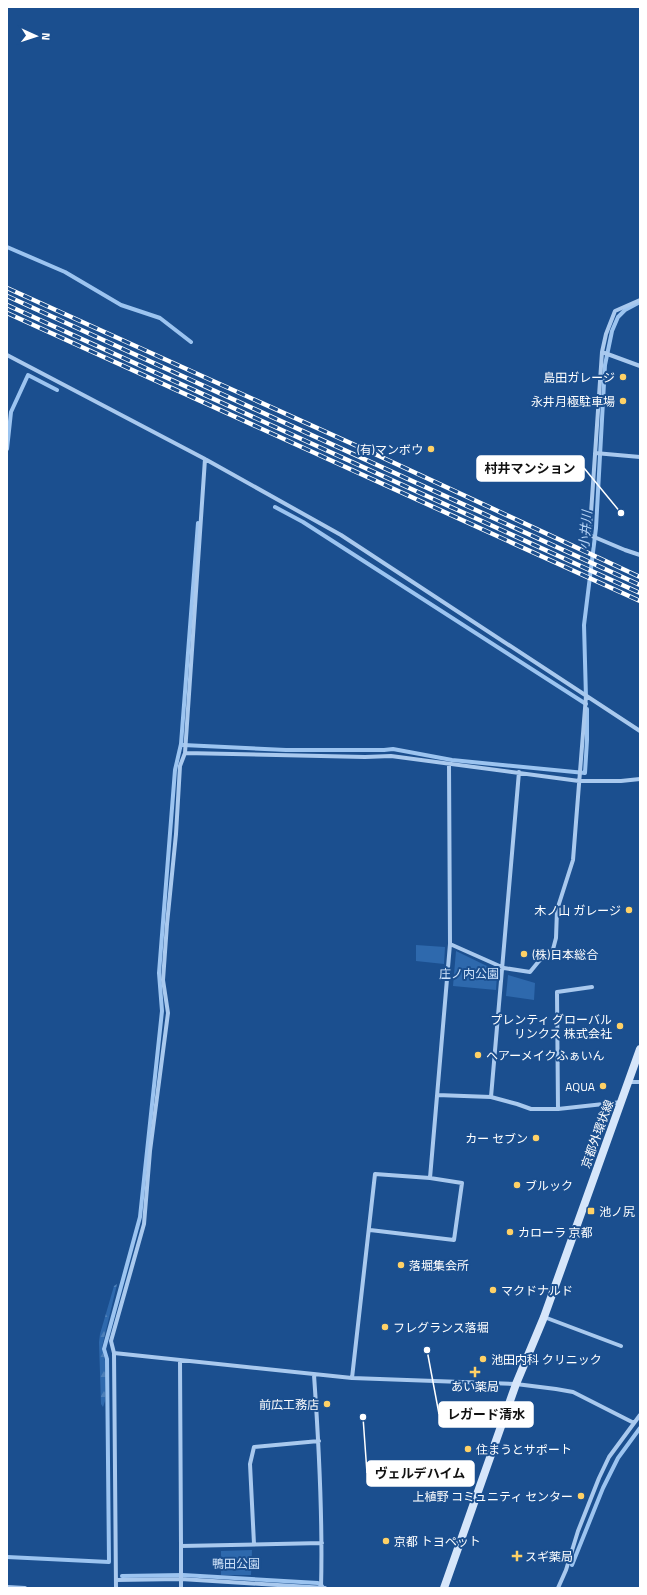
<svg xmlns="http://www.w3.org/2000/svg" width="647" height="1595" viewBox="0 0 647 1595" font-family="'Titillium Web','Noto Sans JP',sans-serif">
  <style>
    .forest { fill: url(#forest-firs) }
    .park { fill: #2e69ad }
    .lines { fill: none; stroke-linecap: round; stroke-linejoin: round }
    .stream { stroke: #9cc4f0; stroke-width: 4 }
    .street { stroke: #a9c9ee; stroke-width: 4 }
    .secondary { stroke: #d6e6fa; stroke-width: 8 }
    .rail-casing { stroke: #fff; stroke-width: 4.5 }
    .rail { stroke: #1b4f8f; stroke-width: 3; stroke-dasharray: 9; stroke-linecap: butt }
    .poi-dot { fill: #ffd166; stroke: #1b4f8f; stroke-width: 1.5 }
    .labels { text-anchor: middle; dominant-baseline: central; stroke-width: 4; stroke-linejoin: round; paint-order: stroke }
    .poi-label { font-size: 12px; fill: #fff; stroke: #1b4f8f; text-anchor: start }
    .park-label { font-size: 12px; fill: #cfe3fa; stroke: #1b4f8f }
    .street-label { font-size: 12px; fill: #fff; stroke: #1b4f8f }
    .water-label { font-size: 13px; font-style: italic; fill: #b5d3f5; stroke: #1b4f8f }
    .leader { fill: none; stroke: #fff; stroke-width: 1.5 }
    .callout-dot { fill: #fff; stroke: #1b4f8f; stroke-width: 1.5 }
    .callout { fill: #fff; stroke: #fff; stroke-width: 1.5 }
    .callout-label { font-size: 13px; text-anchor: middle; font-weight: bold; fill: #111 }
  </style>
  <defs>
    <pattern id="forest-firs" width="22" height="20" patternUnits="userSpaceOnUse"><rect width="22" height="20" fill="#2e69ad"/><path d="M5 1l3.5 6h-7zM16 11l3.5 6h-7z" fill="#4d80b9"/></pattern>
  </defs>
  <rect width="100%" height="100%" fill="#1b4f8f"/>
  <!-- forest -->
  <path class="forest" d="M 117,1284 L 102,1347 L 105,1361 L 106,1378 L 105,1401 L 103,1407 L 101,1404 L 99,1342 L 100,1334 L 114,1286 Z"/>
  <!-- park -->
  <path class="park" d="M 416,945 L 445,947 L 444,964 L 416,961 Z
    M 456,951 L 491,968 L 497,975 L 496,990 L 453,986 Z
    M 508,975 L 535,983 L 534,1000 L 506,996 Z
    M 252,1550 L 251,1575 L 221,1575 L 221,1551 Z"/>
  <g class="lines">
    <!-- stream -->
    <path class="stream" d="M 7,247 L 65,272 L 121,305 L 160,318 L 191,342
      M 7,449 L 11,412 L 28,375 L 57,390
      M 275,507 L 303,522 L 586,704
      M 586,698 L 584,625 L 596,528 L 605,365 L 612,331 L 618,317 L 625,310 L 640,302
      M 183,745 L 286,750 L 384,750 L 393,749 L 452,760 L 585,773 L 587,740 L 587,709
      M 7,1557 L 109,1562 L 107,1359 L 104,1349 L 140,1217 L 162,1011 L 159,973 L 175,770 L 181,744 L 198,523
      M 572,1565 L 603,1488 L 618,1458 L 640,1428
      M 122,1576 L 183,1575 L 318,1583 L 322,1586"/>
    <!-- street -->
    <path class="street" d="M 640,300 L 615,311 L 606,334 L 602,352 L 590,528 L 587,534 L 625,550 L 640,555
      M 602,352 L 640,366
      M 7,355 L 205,459 L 341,535 L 640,731
      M 595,453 L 640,457
      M 185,753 L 365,757 L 391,756 L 579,781 L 621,781 L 640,779
      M 450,944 L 504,968 L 530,972 L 539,961 L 552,953 L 556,938 L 557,910 L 573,860 L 586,696
      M 629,1082 L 640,1082
      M 437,1095 L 491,1097 L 517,1104 L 531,1109 L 558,1109 L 622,1102
      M 491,1097 L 519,772
      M 558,1109 L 557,992 L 592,987
      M 370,1230 L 454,1240 L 462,1183 L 430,1178
      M 544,1317 L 621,1346
      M 114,1353 L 352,1378 L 516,1384 L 556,1389 L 573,1392 L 634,1423
      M 180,1360 L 181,1546 L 322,1543
      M 314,1375 C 319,1446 323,1517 321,1588
      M 352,1378 L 375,1174 L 430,1178 L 450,944 L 449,764
      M 254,1544 L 250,1464 L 254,1447 L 319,1441
      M 116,1580 L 181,1579 L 325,1588
      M 7,1587 L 25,1588
      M 116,1588 L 114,1353 L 111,1341 L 144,1224 L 150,1151 L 168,1013 L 163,980 L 167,924 L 176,834 L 180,766 L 185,753 L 205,459
      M 181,1588 L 181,1546
      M 558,1588 L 566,1570 L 578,1531 L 599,1478 L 609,1457 L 640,1415"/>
    <!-- secondary -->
    <path class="secondary" d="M 444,1588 L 516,1384 L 544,1317 L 640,1049"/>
    <!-- rail casing -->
    <g class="rail-casing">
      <path id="rail" d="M 7,288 L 377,455 L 640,577
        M 7,296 L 640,585
        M 7,305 L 640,593
        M 7,313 L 640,601"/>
    </g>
    <!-- rail -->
    <use href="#rail" class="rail"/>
  </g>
  <!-- markers -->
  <g class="poi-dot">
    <circle cx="623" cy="377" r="4"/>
    <circle cx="623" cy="401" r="4"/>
    <circle cx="431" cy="449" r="4"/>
    <circle cx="629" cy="910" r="4"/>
    <circle cx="524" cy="954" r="4"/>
    <circle cx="620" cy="1026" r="4"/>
    <circle cx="478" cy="1055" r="4"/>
    <circle cx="603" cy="1086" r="4"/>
    <circle cx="536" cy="1138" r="4"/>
    <circle cx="517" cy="1185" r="4"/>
    <rect x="587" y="1207" width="8" height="8" rx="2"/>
    <circle cx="510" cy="1232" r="4"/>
    <circle cx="401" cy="1265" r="4"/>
    <circle cx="493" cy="1290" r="4"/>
    <circle cx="385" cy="1327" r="4"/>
    <circle cx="483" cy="1359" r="4"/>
    <path d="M473 1366h4v4h4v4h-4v4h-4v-4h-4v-4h4z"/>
    <circle cx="327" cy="1404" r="4"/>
    <circle cx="468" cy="1449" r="4"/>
    <circle cx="581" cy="1496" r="4"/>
    <circle cx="386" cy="1541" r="4"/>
    <path d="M515 1550h4v4h4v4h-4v4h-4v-4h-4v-4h4z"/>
  </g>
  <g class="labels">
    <!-- poi labels -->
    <g class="poi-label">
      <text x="615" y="377" text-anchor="end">島田ガレージ</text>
      <text x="615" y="401" text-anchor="end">永井月極駐車場</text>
      <text x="423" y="449" text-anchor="end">(有)マンボウ</text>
      <text x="621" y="910" text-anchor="end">木ノ山 ガレージ</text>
      <text x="532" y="954">(株)日本総合</text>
      <text x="612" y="1019" text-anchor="end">プレンティ グローバル<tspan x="612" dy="14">リンクス 株式会社</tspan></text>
      <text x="486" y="1055">ヘアーメイクふぁいん</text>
      <text x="595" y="1086" text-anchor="end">AQUA</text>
      <text x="528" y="1138" text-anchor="end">カー セブン</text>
      <text x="525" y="1185">ブルック</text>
      <text x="599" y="1211">池ノ尻</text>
      <text x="518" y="1232">カローラ 京都</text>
      <text x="409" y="1265">落堀集会所</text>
      <text x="501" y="1290">マクドナルド</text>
      <text x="393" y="1327">フレグランス落堀</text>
      <text x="491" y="1359">池田内科 クリニック</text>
      <text x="475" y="1386" text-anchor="middle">あい薬局</text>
      <text x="319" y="1404" text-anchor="end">前広工務店</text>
      <text x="476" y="1449">住まうとサポート</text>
      <text x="573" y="1496" text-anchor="end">上植野 コミュニティ センター</text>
      <text x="394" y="1541">京都 トヨペット</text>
      <text x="525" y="1556">スギ薬局</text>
    </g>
    <!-- park labels -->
    <g class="park-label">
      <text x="469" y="973">庄ノ内公園</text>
      <text x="236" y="1563">鴨田公園</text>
    </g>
    <!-- street labels -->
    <g class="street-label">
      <text transform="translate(597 1134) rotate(-70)">京都外環状線</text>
    </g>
    <!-- water labels -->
    <g class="water-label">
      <text transform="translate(585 530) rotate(-85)">小井川</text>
    </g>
  </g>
  <!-- callouts -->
  <path class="leader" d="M621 513L584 468M427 1350L439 1414M363 1417L367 1473"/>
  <g class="callout-dot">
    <circle cx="621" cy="513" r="4"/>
    <circle cx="427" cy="1350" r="4"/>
    <circle cx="363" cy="1417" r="4"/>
  </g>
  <g class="callout">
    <rect x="477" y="456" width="107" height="25" rx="4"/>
    <rect x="439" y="1402" width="94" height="25" rx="4"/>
    <rect x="367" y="1461" width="107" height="25" rx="4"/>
  </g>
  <g class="callout-label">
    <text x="530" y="473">村井マンション</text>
    <text x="486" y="1419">レガード清水</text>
    <text x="420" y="1478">ヴェルデハイム</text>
  </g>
  <!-- border -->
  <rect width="647" height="1595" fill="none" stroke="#ffffff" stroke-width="16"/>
  <!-- north arrow -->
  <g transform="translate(36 36) rotate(93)" stroke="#1b4f8f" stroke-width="3" paint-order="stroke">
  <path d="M0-3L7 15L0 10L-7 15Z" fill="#ffffff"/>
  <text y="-6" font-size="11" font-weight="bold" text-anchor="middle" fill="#ffffff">N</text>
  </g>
</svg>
